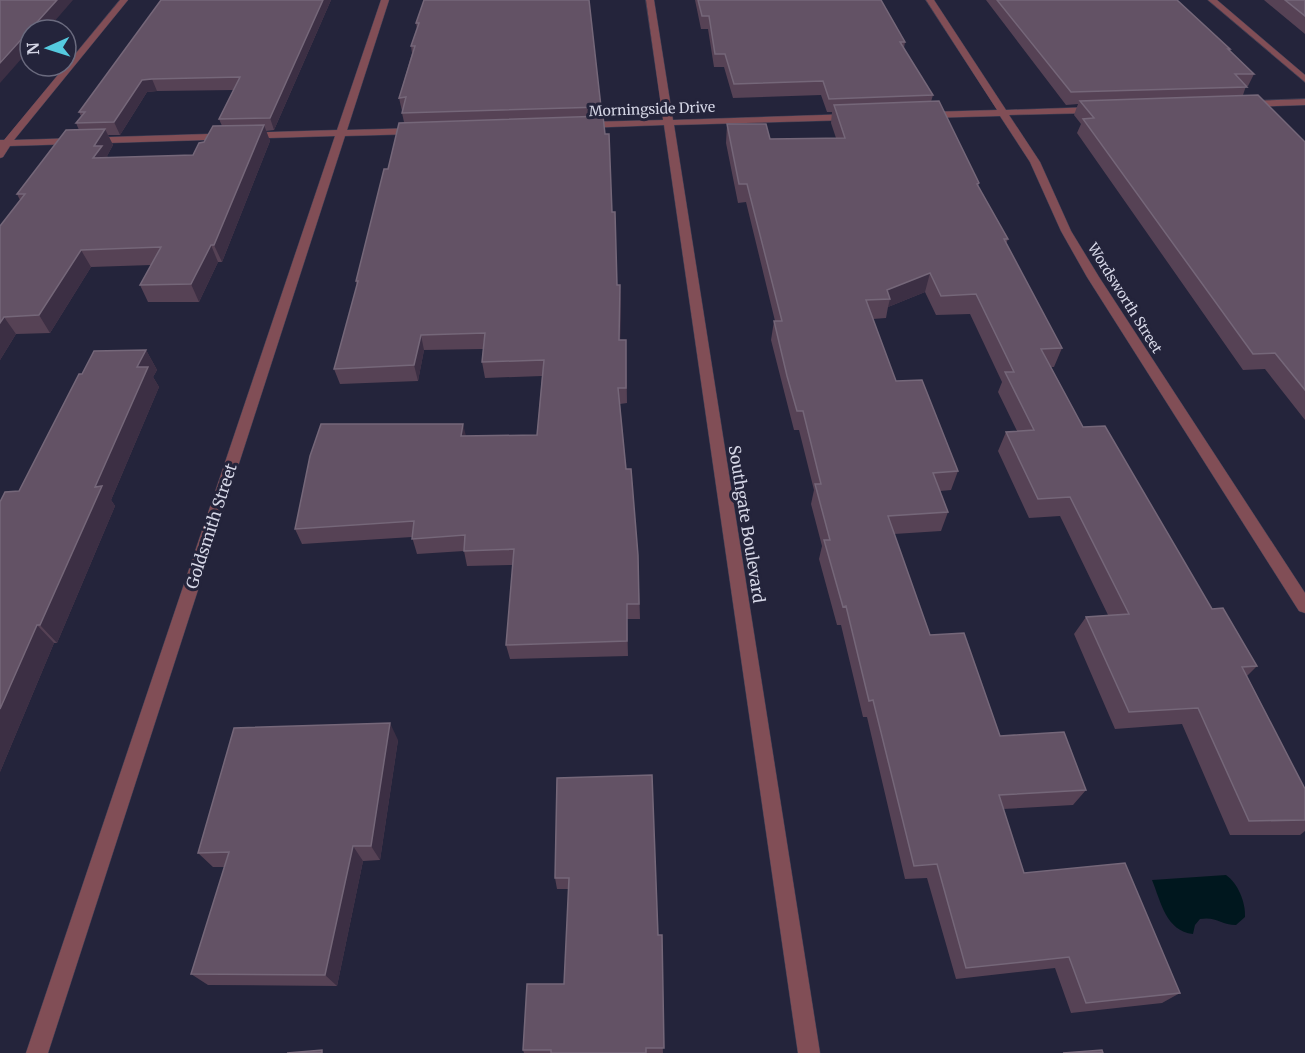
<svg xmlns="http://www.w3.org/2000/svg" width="1305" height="1053" viewBox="0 0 1305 1053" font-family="Merriweather,serif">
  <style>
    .water { fill: #00171e }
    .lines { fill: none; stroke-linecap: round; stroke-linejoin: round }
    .minor-casing { stroke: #404056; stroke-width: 1 }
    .minor { fill: #814e56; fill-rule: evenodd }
    .wall { fill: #564255; fill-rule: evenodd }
    .shaded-wall { fill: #3c2f44 }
    .building { fill: #635265; stroke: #756779; stroke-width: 1.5 }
    .labels { text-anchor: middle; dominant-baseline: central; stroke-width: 6; stroke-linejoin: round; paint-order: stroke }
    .far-street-label { font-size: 14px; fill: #d5d6e6; stroke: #24243b }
    .street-label { font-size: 16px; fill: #d5d6e6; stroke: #24243b }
  </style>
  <rect width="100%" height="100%" fill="#24243b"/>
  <!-- water -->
  <path class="water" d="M 1226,875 C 1238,883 1246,903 1245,917 L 1236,925 C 1221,925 1216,916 1200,919 L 1195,925 L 1193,934 C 1166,931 1161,902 1152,880 Z"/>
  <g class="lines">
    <!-- minor casing -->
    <g class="minor-casing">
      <path id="minor" d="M 120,0 L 128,0 L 14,140 L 337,130 L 381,0 L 389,0 L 347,130 L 417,128 L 422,131 L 417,134 L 345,136 L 48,1053 L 26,1053 L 335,136 L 10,146 L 3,157 L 0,158 L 0,140 L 4,140 Z
        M 646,0 L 654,0 L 673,120 L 852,114 L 857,117 L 852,120 L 674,125 L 820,1053 L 798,1053 L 664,125 L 585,128 L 580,125 L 585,122 L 663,120 Z
        M 926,0 L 934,0 L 1006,110 L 1094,107 L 1099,110 L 1094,113 L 1009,115 L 1040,162 L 1071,231 L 1099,277 L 1305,593 L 1305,613 L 1299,611 L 1087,277 L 1061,231 L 1030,162 L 1000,116 L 927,118 L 922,115 L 927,112 L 997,110 Z
        M 1208,0 L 1217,0 L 1305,75 L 1305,82 Z
        M 1305,99 L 1305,105 L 1247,107 L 1242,104 L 1247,101 Z"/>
    </g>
    <!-- minor -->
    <use href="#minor" class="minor"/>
  </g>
  <!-- wall -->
  <path class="wall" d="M 161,0 L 331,0 L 274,130 L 266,131 L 270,141 L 222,262 L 218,262 L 199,302 L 148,302 L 140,285 L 151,265 L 91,267 L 50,333 L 16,334 L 0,360 L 0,226 L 20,200 L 17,194 L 79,130 L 76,123 L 81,116 L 79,112 ZM 234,90 L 219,119 L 222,126 L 193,155 L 108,158 L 107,156 L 113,145 L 108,135 L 120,135 L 147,92 L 157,91 Z
    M 424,0 L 601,107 L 612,212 L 617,285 L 621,301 L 620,340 L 626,340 L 627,403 L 620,404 L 626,469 L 638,555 L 640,619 L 627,619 L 628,656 L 510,659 L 506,645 L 513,565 L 467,566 L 464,551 L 417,554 L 412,537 L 302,544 L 295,529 L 466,436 L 537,435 L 542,376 L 485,378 L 482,362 L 483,349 L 424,350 L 418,381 L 340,384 L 334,369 L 357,285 L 356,281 L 388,169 L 404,122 L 402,113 L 403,111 L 402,111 L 399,98 L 412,53 L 411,46 L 417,29 L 416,23 Z
    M 695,0 L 881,0 L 905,42 L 904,48 L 933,95 L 931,102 L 979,183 L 978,187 L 1008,239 L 1006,244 L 1062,348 L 1054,367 L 1051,367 L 1083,427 L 1212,609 L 1257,666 L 1247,676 L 1305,789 L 1305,831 L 1300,835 L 1230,835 L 1182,724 L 1115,729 L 1074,634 L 1086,617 L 1108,615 L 1060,516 L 1029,518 L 998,451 L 1006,432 L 1017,431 L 998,392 L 1002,382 L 970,314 L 936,315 L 925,292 L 888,307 L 886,318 L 873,319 L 896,381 L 958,471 L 951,490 L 940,491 L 948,512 L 941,531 L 894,534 L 930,635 L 1000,736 L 1086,790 L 1073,805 L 1003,809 L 1024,873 L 1180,993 L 1162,1003 L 1071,1013 L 1055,968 L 956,979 L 927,878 L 905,879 L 867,717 L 863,717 L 841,625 L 837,625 L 819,559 L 822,546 L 811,504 L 814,490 L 799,430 L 794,430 L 785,395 L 771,340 L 774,321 L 775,321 L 746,202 L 738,203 L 726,143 L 727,124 L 770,139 L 836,138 L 831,123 L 832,112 L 827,112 L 821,95 L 733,98 L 724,67 L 714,67 L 708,29 L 701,29 Z
    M 986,0 L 1177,0 L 1230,49 L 1230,51 L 1254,74 L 1248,86 L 1246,86 L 1243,95 L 1305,142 L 1305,420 L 1265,369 L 1243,370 L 1077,133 L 1081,124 L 1074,115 L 1078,104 L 1066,105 Z
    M 1264,0 L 1305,0 L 1305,34 Z
    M 146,350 L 157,370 L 153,377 L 159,387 L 111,500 L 115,506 L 57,643 L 54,643 L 0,772 L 19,491 L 82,374 Z
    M 398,740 L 380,860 L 363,861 L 337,986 L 208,985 L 191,974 L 225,867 L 213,867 L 198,853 Z
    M 557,778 L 658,935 L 663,1053 L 524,1053 L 523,1050 L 564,984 L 569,889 L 557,889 L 555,878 Z"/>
  <!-- shaded-wall -->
  <path class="shaded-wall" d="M 57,0 L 73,0 L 47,30 L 30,30 Z
    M 323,0 L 331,0 L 274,130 L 270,118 Z
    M 30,30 L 30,49 L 0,83 L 0,63 Z
    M 152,79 L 157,91 L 147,92 L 120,135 L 114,122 L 142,80 Z
    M 264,125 L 270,141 L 222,262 L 214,245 Z
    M 105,129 L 113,145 L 107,156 L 110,162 L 93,158 L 94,146 Z
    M 211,245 L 218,262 L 199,302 L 191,284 Z
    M 81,250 L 91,267 L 50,333 L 39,315 Z
    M 930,273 L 925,292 L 888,307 L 890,299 L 887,290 Z
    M 620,285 L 621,301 L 620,356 L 619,340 Z
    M 4,317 L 16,334 L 0,360 L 0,323 Z
    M 421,335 L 424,350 L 418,381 L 414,365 Z
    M 146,350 L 157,370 L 153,377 L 159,387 L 111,500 L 115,506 L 57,643 L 40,625 L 137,367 Z
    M 463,424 L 467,440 L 461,436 Z
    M 37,625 L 54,643 L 0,772 L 0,709 Z
    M 390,723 L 398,740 L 380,860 L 371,846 Z
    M 353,846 L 363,861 L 337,986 L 325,975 Z"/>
  <!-- building -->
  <path class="building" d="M 0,0 L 57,0 L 0,63 Z
    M 161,0 L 323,0 L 270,118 L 219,119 L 240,77 L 152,79 L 142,80 L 114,122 L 76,123 L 85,112 L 79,112 Z
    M 424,0 L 589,0 L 601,107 L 402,113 L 406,97 L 399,98 L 415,46 L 411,46 L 419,23 L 416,23 Z
    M 698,0 L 881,0 L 905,42 L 900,42 L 933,95 L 829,99 L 823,81 L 734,84 L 725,54 L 715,54 L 709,16 L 702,16 Z
    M 997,0 L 1177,0 L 1230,49 L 1228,49 L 1254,74 L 1235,74 L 1247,87 L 1071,92 Z
    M 1285,0 L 1305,0 L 1305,16 Z
    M 1258,95 L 1305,142 L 1305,390 L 1275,353 L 1253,354 L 1083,119 L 1094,118 L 1080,101 Z
    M 939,101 L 979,183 L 977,184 L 1008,239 L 1004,239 L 1062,348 L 1041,349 L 1083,427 L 1105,426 L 1212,609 L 1223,608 L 1257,666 L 1242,667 L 1305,789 L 1305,820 L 1249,821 L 1198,708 L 1129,712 L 1086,617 L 1129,614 L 1070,497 L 1038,499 L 1006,432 L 1034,430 L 1005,372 L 1014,372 L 976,294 L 941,296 L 930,273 L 887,290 L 890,299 L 866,300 L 896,381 L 922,380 L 958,471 L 933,473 L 948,512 L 888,516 L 930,635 L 964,633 L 1000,736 L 1064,732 L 1086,790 L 999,795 L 1024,873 L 1125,863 L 1180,993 L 1086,1003 L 1069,957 L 966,968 L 937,864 L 914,866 L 873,700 L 869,701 L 846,606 L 843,607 L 824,540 L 830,540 L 815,484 L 821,484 L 803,411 L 797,411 L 787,376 L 774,321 L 782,321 L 747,184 L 739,184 L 727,124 L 766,124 L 770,139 L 845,138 L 834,105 Z
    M 603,116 L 605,134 L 609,134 L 612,212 L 615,212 L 617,285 L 620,285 L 619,340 L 626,340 L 626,388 L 618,388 L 626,469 L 631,469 L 638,555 L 639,604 L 627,604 L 627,641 L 506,645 L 514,549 L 464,551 L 465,535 L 412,539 L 414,521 L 295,529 L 310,456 L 321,424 L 463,424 L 461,436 L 537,435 L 544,360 L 482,362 L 485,333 L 421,335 L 414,365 L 334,369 L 358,281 L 356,281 L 384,169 L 388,169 L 399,123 Z
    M 264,125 L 214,245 L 211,245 L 191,284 L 140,285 L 161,247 L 81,250 L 39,315 L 4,317 L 0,323 L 0,226 L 25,194 L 17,194 L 66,130 L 105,129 L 94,146 L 102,146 L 93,158 L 193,155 L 199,143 L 204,142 L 213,126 Z
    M 146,350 L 137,367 L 148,367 L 95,487 L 102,486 L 40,625 L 37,625 L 0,709 L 0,502 L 5,492 L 19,491 L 79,374 L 82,374 L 94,351 Z
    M 390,723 L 371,846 L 353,846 L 325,975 L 191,974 L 229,852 L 198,853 L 234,728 Z
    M 652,775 L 658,935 L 662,935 L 664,1048 L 646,1048 L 646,1053 L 551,1053 L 551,1050 L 523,1050 L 527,984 L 564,984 L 569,878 L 555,878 L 557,778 Z
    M 322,1050 L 322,1053 L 287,1053 Z
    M 1102,1050 L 1103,1053 L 1063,1053 Z"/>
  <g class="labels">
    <!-- far-street labels -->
    <g class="far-street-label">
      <text transform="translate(652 109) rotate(-2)">Morningside Drive</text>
      <text transform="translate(1125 298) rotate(58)">Wordsworth Street</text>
    </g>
    <!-- street labels -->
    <g class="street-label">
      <text transform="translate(747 524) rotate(81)">Southgate Boulevard</text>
      <text transform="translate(211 526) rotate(-72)">Goldsmith Street</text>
    </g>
  </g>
  <!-- north arrow -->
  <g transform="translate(48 48) rotate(267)"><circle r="28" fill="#24243b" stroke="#6b6b7f" stroke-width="1.5"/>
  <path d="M0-4.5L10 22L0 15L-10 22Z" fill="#55cadf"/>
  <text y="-9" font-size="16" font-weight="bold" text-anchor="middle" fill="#d5d6e6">N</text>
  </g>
</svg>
